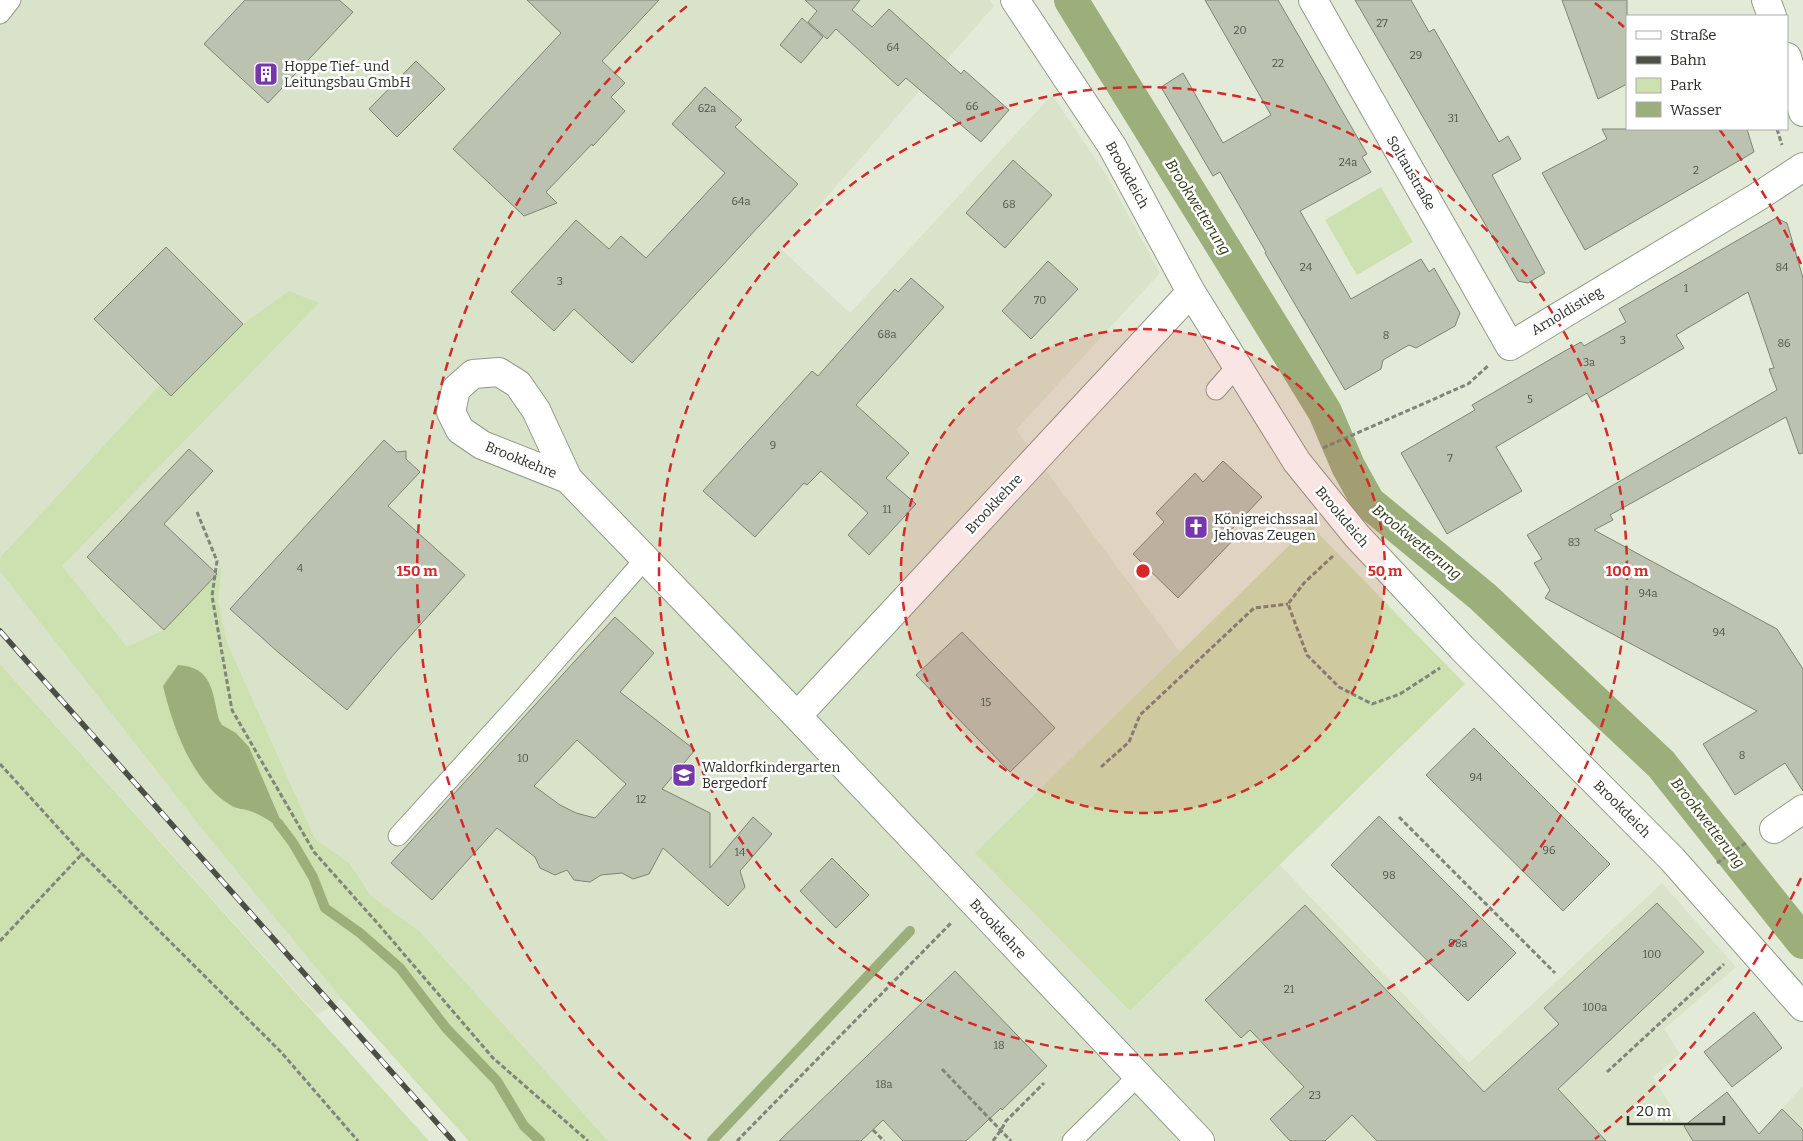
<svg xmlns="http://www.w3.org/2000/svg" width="1803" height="1141" viewBox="0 0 1803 1141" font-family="Bitter,serif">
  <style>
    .built { fill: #d8e3c9 }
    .green { fill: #cde0b0 }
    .water { fill: #9caf7b }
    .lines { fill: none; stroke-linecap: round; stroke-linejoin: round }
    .stream { stroke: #9caf7b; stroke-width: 10 }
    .canal { stroke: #9caf7b; stroke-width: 34 }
    .building { fill: #bbc3b0; stroke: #7d8473; fill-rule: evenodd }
    .service-casing { stroke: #929a88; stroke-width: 21 }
    .minor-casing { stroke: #929a88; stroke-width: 30 }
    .secondary-casing { stroke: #929a88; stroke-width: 30 }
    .path { stroke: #808579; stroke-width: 3; stroke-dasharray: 5 2.5; stroke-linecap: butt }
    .service { stroke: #fff; stroke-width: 19 }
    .minor { stroke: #fff; stroke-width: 28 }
    .secondary { stroke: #fff; stroke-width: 28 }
    .rail-casing { stroke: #4b4f46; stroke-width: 5.5 }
    .rail { stroke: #fff; stroke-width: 4; stroke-dasharray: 11; stroke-linecap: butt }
    .ring { fill: none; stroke: #d62828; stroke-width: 2.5; stroke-dasharray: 9 6 }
    .labels { text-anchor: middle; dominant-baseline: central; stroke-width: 5; stroke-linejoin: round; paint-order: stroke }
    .number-label { font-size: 11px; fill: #4f5349 }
    .poi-label { font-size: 14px; fill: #2b2e27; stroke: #fff; text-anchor: start }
    .street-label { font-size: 14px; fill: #2b2e27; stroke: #fff }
    .water-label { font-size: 15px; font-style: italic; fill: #2b3710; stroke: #fff }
    .centre { fill: #d62828; stroke: #fff; stroke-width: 2.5 }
    .ring-label { font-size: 15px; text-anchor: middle; font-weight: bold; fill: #d62828; stroke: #fff; stroke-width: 5; stroke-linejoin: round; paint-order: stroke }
  </style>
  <rect width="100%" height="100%" fill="#e3ebd8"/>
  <!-- built -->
  <path class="built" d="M 0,0 L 990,0 L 994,6 L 781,249 L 850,313 L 1052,95 L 1107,176 L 1160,273 L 1016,430 L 1180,652 L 980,857 L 1130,1011 L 1280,865 L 1469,1063 L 1662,883 L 1736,967 L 1664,1029 L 1680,1054 L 1653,1077 L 1693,1141 L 469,1141 L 342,999 L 317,1015 L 0,664 Z
    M 1803,1086 L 1803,1141 L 1752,1141 Z"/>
  <!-- green -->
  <path class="green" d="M 1381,187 L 1413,242 L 1357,275 L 1325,220 Z
    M 289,291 L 319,303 L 62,566 L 127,647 L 164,630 L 217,574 L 222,564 L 218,601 L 227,643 L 315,839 L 350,864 L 371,896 L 420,932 L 608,1141 L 469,1141 L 342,999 L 207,835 L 0,571 L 0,558 L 160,385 L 171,396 L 243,324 Z
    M 1310,525 L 1465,684 L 1130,1011 L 975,853 Z
    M 0,664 L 429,1141 L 0,1141 Z"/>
  <!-- water -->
  <path class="water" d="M 178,665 C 213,667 212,692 219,720 L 222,725 L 236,733 L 249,747 L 286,833 C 274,824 264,816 250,811 C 244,809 237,809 232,806 C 193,784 173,728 163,686 Z"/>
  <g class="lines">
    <!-- stream -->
    <path class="stream" d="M 278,823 L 293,843 L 313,877 L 325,908 L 360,933 L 400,968 L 446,1028 L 497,1081 L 524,1126 L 540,1141
      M 712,1141 L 910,931"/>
    <!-- canal -->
    <path class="canal" d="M 1071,0 L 1325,412 L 1348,466 L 1368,502 L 1483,597 L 1661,764 L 1803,942"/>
  </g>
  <!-- building -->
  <path class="building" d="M 245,0 L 339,0 L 353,12 L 268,103 L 204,44 Z
    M 527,0 L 659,0 L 602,61 L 625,83 L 611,97 L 625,111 L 593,146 L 592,144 L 546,192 L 557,203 L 524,216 L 453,149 L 561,33 Z
    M 805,0 L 860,0 L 852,10 L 872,27 L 889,9 L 961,74 L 964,70 L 1009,110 L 981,142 L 906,78 L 898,86 L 836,29 L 827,39 L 808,22 L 817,11 Z
    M 1205,0 L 1278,0 L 1367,154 L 1362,157 L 1371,172 L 1300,211 L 1351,299 L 1421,259 L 1429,272 L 1434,268 L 1460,313 L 1455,326 L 1416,348 L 1409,345 L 1383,360 L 1381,369 L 1345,390 L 1265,253 L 1266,252 L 1220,172 L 1213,176 L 1161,87 L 1183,73 L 1223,143 L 1271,115 Z
    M 1355,0 L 1411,0 L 1429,32 L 1434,29 L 1499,142 L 1508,136 L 1521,159 L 1492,175 L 1545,273 L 1528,283 L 1518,281 Z
    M 1562,0 L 1627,0 L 1627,84 L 1598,99 Z
    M 802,18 L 823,37 L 801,63 L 780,45 Z
    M 416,61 L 445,89 L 397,137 L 369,109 Z
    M 705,87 L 742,120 L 735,127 L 798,184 L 632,363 L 574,309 L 554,331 L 511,292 L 576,220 L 609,249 L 621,236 L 646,258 L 725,173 L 672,124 Z
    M 1602,129 L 1747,129 L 1754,152 L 1585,250 L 1542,173 L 1607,139 Z
    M 1013,160 L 1052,195 L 1005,248 L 966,213 Z
    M 1776,218 L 1787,223 L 1803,278 L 1803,453 L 1799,454 L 1786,417 L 1610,515 L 1613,520 L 1594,530 L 1777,629 L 1803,669 L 1803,791 L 1785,763 L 1735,795 L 1703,744 L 1757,711 L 1545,598 L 1550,590 L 1534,563 L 1542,559 L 1527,535 L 1777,390 L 1769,369 L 1774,368 L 1748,292 L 1676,335 L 1684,348 L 1592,402 L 1587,393 L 1496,447 L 1522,491 L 1447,534 L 1401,453 L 1475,410 L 1472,405 L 1563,352 L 1581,342 L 1584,346 L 1626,322 L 1619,309 Z
    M 166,247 L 243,324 L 171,396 L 94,319 Z
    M 1048,261 L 1078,289 L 1031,339 L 1002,311 Z
    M 911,278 L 944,307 L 856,405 L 909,453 L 886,478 L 916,504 L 869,555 L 848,535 L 868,513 L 821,471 L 807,485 L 804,483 L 755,537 L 703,491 L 812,371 L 818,376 L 895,289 L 898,292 Z
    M 384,440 L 397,452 L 406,451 L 406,459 L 420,472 L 388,506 L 465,575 L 395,653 L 347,710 L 279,653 L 230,609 Z
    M 189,449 L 213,471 L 164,524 L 217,574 L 164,630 L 87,557 Z
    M 1223,461 L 1262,497 L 1229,532 L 1235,538 L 1178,598 L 1133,554 L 1164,522 L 1156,513 L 1195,473 L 1203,482 Z
    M 615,617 L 654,653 L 620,692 L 695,750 L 662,789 L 710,813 L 710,868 L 753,817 L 772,834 L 740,871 L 745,887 L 728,906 L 663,848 L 649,874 L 633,879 L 622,873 L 601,875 L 590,882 L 574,880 L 567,870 L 555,875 L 540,868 L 535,857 L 497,828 L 432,900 L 391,863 ZM 577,740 L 626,784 L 595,818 L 576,813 L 560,805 L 534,786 Z
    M 962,632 L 1055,728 L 1010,772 L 916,675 Z
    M 1474,728 L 1610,864 L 1563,911 L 1426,775 Z
    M 1379,816 L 1516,953 L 1468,1001 L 1331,865 Z
    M 832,858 L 869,895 L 836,928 L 800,891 Z
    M 1657,903 L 1704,952 L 1558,1089 L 1606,1141 L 1377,1141 L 1352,1115 L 1325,1141 L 1290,1141 L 1270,1119 L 1304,1087 L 1250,1030 L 1241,1038 L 1205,1000 L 1305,905 L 1484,1092 L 1559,1024 L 1544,1008 Z
    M 955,971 L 1047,1066 L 1002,1110 L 1001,1108 L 966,1141 L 903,1141 L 883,1120 L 861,1141 L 779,1141 Z
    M 1754,1012 L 1782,1048 L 1732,1087 L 1704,1052 Z
    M 1727,1092 L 1759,1134 L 1782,1109 L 1803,1130 L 1803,1141 L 1693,1141 L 1684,1126 Z"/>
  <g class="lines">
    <!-- service casing -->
    <g class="service-casing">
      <path id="service" d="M 0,14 L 11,0
        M 1216,390 L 1237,366
        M 398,836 L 517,705 L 645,559
        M 1072,1141 L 1138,1076"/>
    </g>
    <!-- minor casing -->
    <g class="minor-casing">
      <path id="minor" d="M 1015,0 L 1112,146 L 1191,292 L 1297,462 L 1357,536 L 1462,648 L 1672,859 L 1803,1007
        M 1313,0 L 1510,346 L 1759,196 L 1803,167
        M 568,479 L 482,445 L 460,430 L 451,412 L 456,389 L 473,374 L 499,372 L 518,384 L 536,410 L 568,479 L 797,716 L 1200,1141
        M 797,716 L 1191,292
        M 1774,829 L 1803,809"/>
    </g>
    <!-- secondary casing -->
    <g class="secondary-casing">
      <path id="secondary" d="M 1766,0 L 1772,16
        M 1787,57 L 1803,112"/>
    </g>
    <!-- path -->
    <path class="path" d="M 1777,129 L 1782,145
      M 1323,448 L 1468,384 L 1489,365
      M 197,512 L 217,561 L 212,596 L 232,710 L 314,852 L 379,925 L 493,1058 L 588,1141
      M 1333,556 L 1304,583 L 1288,604 L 1307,655 L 1339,687 L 1372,704 L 1400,694 L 1440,668
      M 0,764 L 82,854 L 281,1052 L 358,1141
      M 1101,767 L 1129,742 L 1140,715 L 1254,608 L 1288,604
      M 1399,817 L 1555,973
      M 1717,863 L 1747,842
      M 0,941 L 82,854
      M 942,1069 L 1011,1141
      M 1607,1072 L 1724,964
      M 873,1130 L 884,1141
      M 737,1141 L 952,922
      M 993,1141 L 1001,1130 L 1006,1121 L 1044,1083"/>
    <!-- service -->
    <use href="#service" class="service"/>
    <!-- minor -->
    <use href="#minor" class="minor"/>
    <!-- secondary -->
    <use href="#secondary" class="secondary"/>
    <!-- rail casing -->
    <g class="rail-casing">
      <path id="rail" d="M 0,631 L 453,1141"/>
    </g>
    <!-- rail -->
    <use href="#rail" class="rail"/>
  </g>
  <!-- distance rings -->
  <circle cx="1143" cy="571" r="242" fill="#d62828" fill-opacity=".12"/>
  <g class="ring">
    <circle cx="1143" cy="571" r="242"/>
    <circle cx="1143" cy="571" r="484"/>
    <path d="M1801 878A726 726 0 0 1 1595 1139M691 1139A726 726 0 0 1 691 3M1595 3A726 726 0 0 1 1624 27M1719 129A726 726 0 0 1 1801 264"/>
  </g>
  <!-- icons -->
  <defs>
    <g id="building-square" transform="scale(1.25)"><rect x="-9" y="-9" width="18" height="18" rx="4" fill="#7637ac" stroke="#fff"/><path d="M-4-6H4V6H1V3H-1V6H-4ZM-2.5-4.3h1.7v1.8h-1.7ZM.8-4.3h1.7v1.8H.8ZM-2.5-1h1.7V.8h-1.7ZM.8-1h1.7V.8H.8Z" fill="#fff"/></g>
    <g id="church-square" transform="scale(1.25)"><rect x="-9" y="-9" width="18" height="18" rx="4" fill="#7637ac" stroke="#fff"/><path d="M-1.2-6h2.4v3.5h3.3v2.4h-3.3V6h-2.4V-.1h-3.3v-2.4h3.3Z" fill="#fff"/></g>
    <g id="school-square" transform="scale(1.25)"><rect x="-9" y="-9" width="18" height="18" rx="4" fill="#7637ac" stroke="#fff"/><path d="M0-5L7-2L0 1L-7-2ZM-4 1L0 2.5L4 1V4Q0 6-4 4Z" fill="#fff"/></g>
  </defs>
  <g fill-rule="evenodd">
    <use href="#building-square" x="266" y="74"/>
    <use href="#church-square" x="1196" y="527"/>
    <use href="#school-square" x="684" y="775"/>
  </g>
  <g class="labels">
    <!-- number labels -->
    <g class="number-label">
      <text x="1382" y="23">27</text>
      <text x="1240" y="30">20</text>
      <text x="893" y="47">64</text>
      <text x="1416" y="55">29</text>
      <text x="1278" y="63">22</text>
      <text x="972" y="106">66</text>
      <text x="707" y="108">62a</text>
      <text x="1453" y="118">31</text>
      <text x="1348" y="162">24a</text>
      <text x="1696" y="170">2</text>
      <text x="741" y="201">64a</text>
      <text x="1009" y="204">68</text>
      <text x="1306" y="267">24</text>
      <text x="1782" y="267">84</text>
      <text x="560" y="281">3</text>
      <text x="1686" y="288">1</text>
      <text x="1040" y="300">70</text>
      <text x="887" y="334">68a</text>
      <text x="1386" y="335">8</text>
      <text x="1623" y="340">3</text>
      <text x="1784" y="343">86</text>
      <text x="1589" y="362">3a</text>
      <text x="1530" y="399">5</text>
      <text x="773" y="445">9</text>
      <text x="1450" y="458">7</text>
      <text x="887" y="509">11</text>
      <text x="1574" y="542">83</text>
      <text x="300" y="568">4</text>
      <text x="1648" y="593">94a</text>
      <text x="1719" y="632">94</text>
      <text x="986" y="702">15</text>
      <text x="1742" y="755">8</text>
      <text x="523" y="758">10</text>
      <text x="1476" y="777">94</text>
      <text x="641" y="799">12</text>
      <text x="1549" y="850">96</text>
      <text x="740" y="852">14</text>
      <text x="1389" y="875">98</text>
      <text x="1458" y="943">98a</text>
      <text x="1652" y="954">100</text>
      <text x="1289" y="989">21</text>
      <text x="1595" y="1007">100a</text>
      <text x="999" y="1045">18</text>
      <text x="884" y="1084">18a</text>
      <text x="1315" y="1095">23</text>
    </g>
    <!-- poi labels -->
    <g class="poi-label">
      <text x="284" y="66">Hoppe Tief- und<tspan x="284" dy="16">Leitungsbau GmbH</tspan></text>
      <text x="1214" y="519">Königreichssaal<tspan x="1214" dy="16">Jehovas Zeugen</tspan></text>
      <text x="702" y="767">Waldorfkindergarten<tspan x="702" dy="16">Bergedorf</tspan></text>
    </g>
    <!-- street labels -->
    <g class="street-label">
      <text transform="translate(1411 173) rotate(60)">Soltaustraße</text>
      <text transform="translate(1127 175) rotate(61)">Brookdeich</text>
      <text transform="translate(1567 311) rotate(-31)">Arnoldistieg</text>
      <text transform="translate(521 460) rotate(22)">Brookkehre</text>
      <text transform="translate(994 504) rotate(-47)">Brookkehre</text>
      <text transform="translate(1342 517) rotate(50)">Brookdeich</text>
      <text transform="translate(1622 809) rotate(45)">Brookdeich</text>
      <text transform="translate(998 929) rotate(47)">Brookkehre</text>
    </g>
    <!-- water labels -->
    <g class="water-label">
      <text transform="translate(1198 207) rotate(58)">Brookwetterung</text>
      <text transform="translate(1417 542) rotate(39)">Brookwetterung</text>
      <text transform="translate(1708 823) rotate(52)">Brookwetterung</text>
    </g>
  </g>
  <circle cx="1143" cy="571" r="8" class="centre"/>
  <g class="ring-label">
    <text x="1385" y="576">50 m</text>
    <text x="1627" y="576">100 m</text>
    <text x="417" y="576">150 m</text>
  </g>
  <!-- legend -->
  <rect x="1626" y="15" width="162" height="115" fill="#ffffff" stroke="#aaaba9"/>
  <rect x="1636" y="31" width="25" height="8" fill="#ffffff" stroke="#aaaba9"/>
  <text x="1670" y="40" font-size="15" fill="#2b2e27">Straße</text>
  <rect x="1636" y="56" width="25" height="8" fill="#4b4f46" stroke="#aaaba9"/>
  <text x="1670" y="65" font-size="15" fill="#2b2e27">Bahn</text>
  <rect x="1636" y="78" width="25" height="15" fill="#cde0b0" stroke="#aaaba9"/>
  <text x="1670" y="90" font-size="15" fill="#2b2e27">Park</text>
  <rect x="1636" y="102" width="25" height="15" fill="#9caf7b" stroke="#aaaba9"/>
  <text x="1670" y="115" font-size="15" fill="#2b2e27">Wasser</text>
  <!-- scale -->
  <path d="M1628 1116v8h96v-8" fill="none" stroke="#2b2e27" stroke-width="2.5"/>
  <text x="1636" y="1116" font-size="15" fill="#2b2e27" stroke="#ffffff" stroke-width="4" paint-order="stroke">20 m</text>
</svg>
